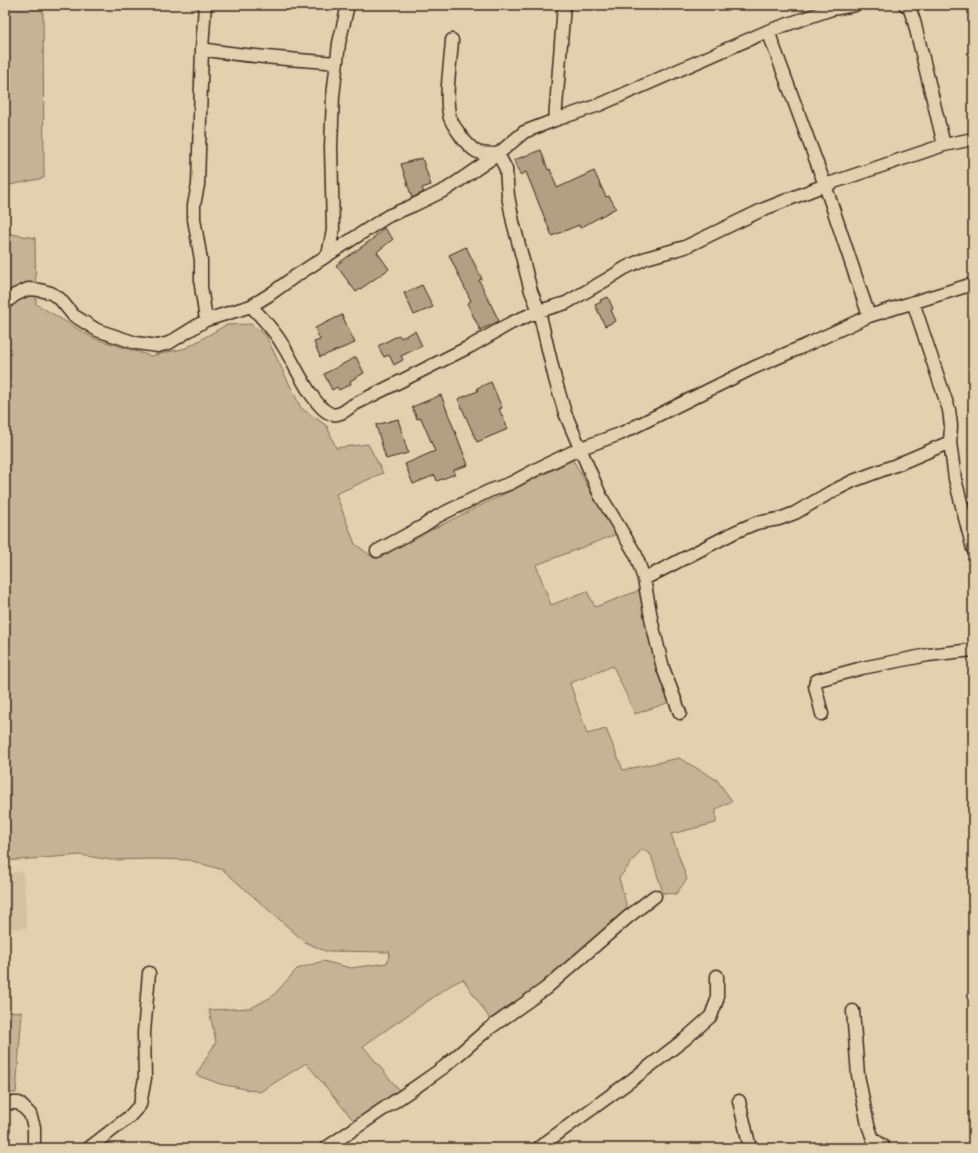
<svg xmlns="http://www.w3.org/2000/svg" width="978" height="1153" viewBox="0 0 978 1153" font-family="Mynerve,sans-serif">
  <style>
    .built { fill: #d3c2a1 }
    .green { fill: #c4b394; stroke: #806e59 }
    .building { fill: #b1a084; stroke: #3b2a1e }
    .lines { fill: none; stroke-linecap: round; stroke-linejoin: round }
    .minor-casing { stroke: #3b2a1e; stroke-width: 15 }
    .minor { stroke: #e2d1ae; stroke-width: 12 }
  </style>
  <rect width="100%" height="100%" fill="#e2d1ae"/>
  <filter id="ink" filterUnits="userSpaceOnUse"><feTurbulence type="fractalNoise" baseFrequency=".025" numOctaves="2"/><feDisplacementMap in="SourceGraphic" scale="8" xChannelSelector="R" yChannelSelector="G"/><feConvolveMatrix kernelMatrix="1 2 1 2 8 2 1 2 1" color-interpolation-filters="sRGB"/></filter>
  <g filter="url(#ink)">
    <!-- built -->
    <path class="built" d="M 23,872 L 27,928 L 5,929 L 5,873 Z"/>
    <!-- green -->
    <path class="green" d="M 5,5 L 43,5 L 44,178 L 5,186 Z
      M 5,233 L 35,238 L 36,304 L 93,338 L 151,356 L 186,348 L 226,325 L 251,324 L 265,334 L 301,408 L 327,426 L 336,448 L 368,444 L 383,473 L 336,494 L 355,544 L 374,558 L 573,460 L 592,494 L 617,534 L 536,565 L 551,605 L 587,591 L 595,607 L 640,590 L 670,702 L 635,714 L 613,666 L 570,683 L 587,734 L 606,729 L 623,770 L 679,758 L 717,780 L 732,801 L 716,809 L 716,823 L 671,834 L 687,879 L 676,894 L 663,893 L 651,855 L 642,849 L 619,878 L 628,911 L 559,972 L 490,1019 L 463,979 L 451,985 L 363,1046 L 399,1090 L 354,1121 L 306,1063 L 260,1092 L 220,1084 L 196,1075 L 216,1042 L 209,1010 L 251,1008 L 273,996 L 297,969 L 323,961 L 351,968 L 387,963 L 390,952 L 325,951 L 305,942 L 223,870 L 189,860 L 153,859 L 111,860 L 80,855 L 5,861 Z
      M 5,1011 L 22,1012 L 16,1093 L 5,1093 Z"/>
    <!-- building -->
    <path class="building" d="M 541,150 L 548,170 L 550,169 L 557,188 L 594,171 L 606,197 L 609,196 L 616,208 L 580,228 L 579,225 L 552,236 L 526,172 L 520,175 L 514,160 Z
      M 422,158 L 431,185 L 422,188 L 424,192 L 412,198 L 401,164 Z
      M 384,228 L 393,239 L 377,252 L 389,269 L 356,292 L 336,265 L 374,238 L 374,237 Z
      M 466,247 L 482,279 L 479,280 L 499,321 L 480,330 L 467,303 L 471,301 L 449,255 Z
      M 422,285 L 433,307 L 414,315 L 404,293 Z
      M 608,297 L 613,309 L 611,310 L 616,321 L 605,326 L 595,305 L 601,302 L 600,300 Z
      M 342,315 L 355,343 L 320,357 L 314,342 L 320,340 L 315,328 Z
      M 415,331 L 422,346 L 401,356 L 403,360 L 394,365 L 389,355 L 384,357 L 378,346 L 399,335 L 401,338 Z
      M 356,357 L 364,373 L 350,381 L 351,384 L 339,390 L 337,387 L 332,390 L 324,374 Z
      M 491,382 L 502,408 L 499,409 L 508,429 L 477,442 L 458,399 L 478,391 L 477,388 Z
      M 441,395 L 468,465 L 454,470 L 455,474 L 437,481 L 435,475 L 413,484 L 405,464 L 435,451 L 421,418 L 417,419 L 412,407 Z
      M 398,419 L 408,453 L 386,459 L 376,425 Z"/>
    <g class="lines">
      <!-- minor casing -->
      <g class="minor-casing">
        <path id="minor" d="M 205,5 L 202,49 L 198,185 L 194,205 L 194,219 L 201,260 L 201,286 L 206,320
          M 905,5 L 909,7 L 914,21 L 944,145 L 973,139
          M 832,9 L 855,5
          M 768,31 L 825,185 L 869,316 L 973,284
          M 452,40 C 451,62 444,97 450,118 C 452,124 459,133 463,139 C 476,154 478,154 498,154 L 506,169 L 508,196 L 513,222 L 531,291 L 539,311 L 555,379 L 565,413 L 600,495 L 636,555 L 644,579 L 652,623 L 663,668 L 680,713
          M 202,49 C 247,57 291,59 337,63
          M 555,120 L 564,5
          M 328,255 L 333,230 L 331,147 L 333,96 L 339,43 L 348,5
          M 913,302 L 949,410 L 951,426 L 950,442 L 955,479 L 973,549
          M 5,303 L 15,295 L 28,289 L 40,290 L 51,293 L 60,299 L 73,315 L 97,330 L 136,343 L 158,346 L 169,343 L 206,320 L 251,306 L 269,295 L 294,277 L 388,216 L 414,205 L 447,189 L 498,154 L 524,132 L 555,120 L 599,105 L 768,31 L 832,9 L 832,5
          M 251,306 C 262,318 274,330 282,344 C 293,360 313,408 331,414 C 340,416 346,410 353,405 L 471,346 L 511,323 L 539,311 L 566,303 L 606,280 L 625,268 L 646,258 L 685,247 L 764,209 L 825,185 L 944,145
          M 377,551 L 423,526 L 438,516 L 489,491 L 511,483 L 539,468 L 581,448 L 620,434 L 753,368 L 802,347 L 869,316
          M 644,579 L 735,532 L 756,523 L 779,519 L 795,513 L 831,492 L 853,481 L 896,465 L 950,442
          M 822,714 L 815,686 L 816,681 L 818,680 L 862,668 L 928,655 L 973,650
          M 853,1011 L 858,1075 L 868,1125 L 873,1139 L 883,1146 L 884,1148
          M 739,1101 L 750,1148
          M 5,1103 L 19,1103 L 30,1114 L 34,1127 L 34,1148
          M 89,1148 L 129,1117 L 140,1105 L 145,1078 L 144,1033 L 149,973
          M 326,1148 L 420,1084 L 444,1067 L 487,1030 L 545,989 L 628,917 L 655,896
          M 538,1148 L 633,1079 L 685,1039 L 711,1016 L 717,1000 L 717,976"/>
      </g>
      <!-- minor -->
      <use href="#minor" class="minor"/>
    </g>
  </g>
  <!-- margin -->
  <rect width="978" height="1153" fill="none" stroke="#e2d1ae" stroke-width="20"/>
  <rect x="10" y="10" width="958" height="1133" fill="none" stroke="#3b2a1e" stroke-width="1.5" filter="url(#ink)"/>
</svg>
